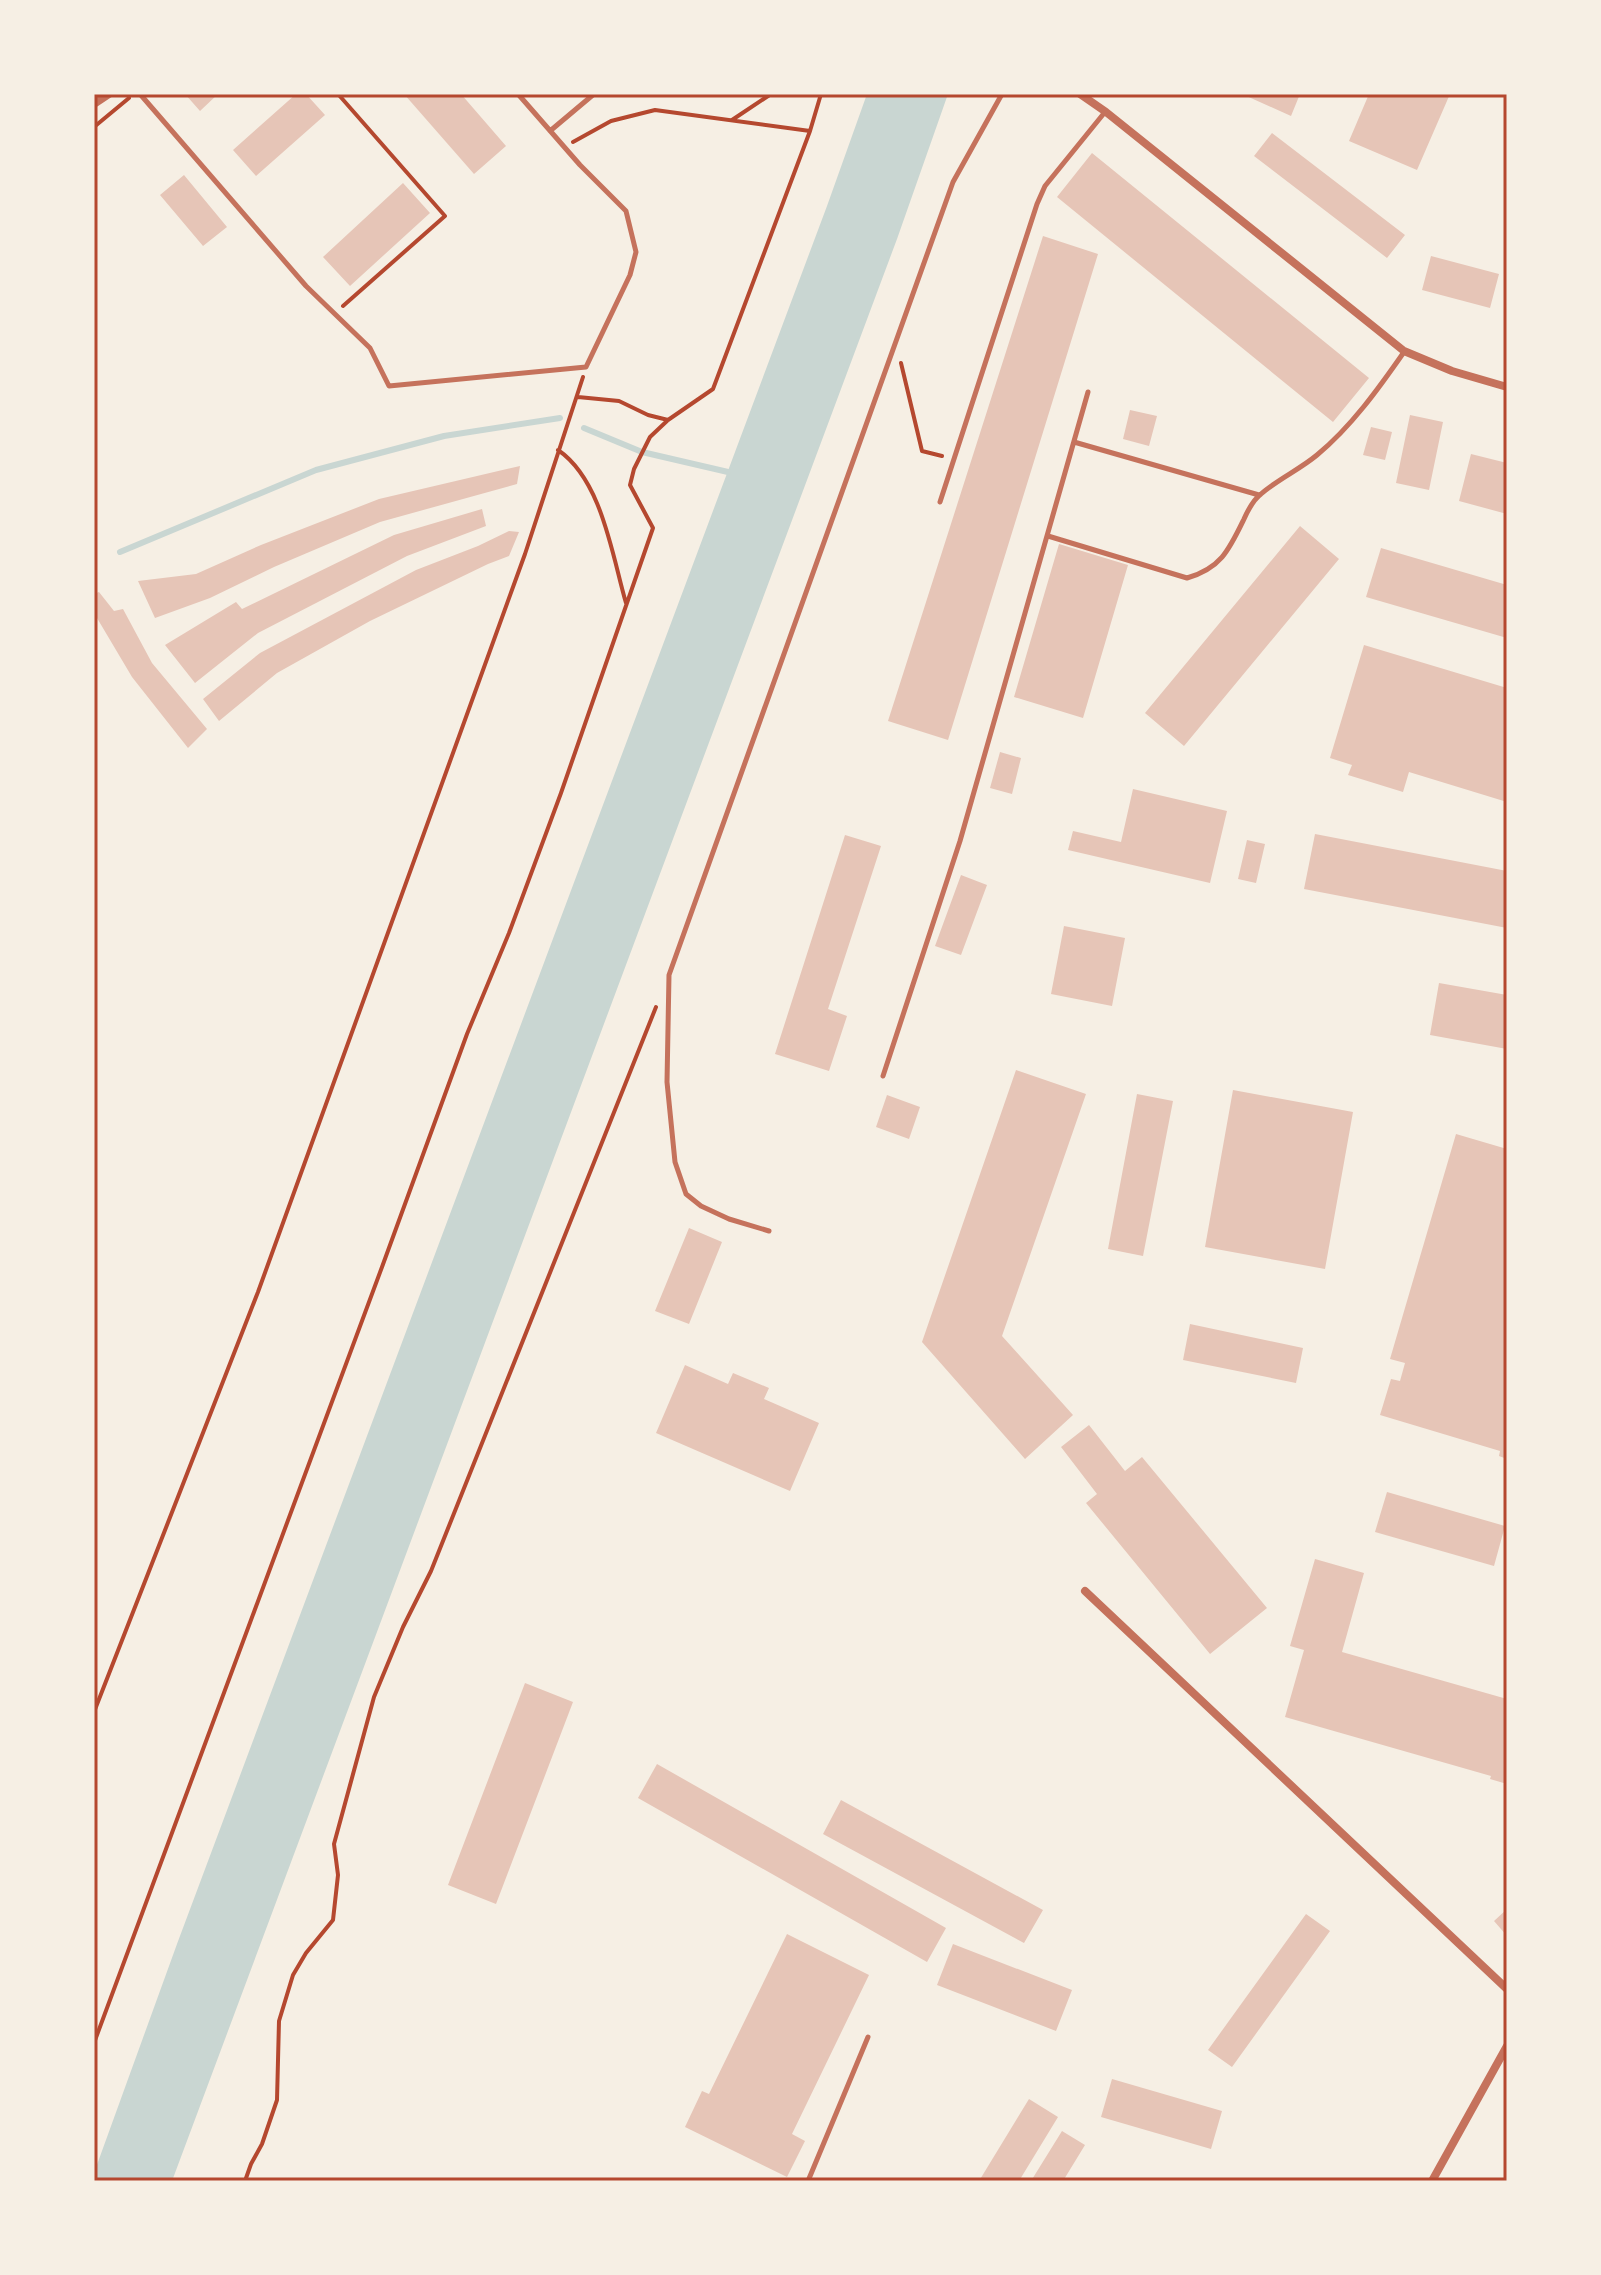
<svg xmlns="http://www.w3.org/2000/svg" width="1601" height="2275" viewBox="0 0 1601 2275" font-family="Mulish,sans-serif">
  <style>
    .water { fill: #c9d6d2 }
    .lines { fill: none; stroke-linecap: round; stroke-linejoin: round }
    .stream { stroke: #c9d6d2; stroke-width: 6 }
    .building { fill: #e6c5b7 }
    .path { stroke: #b5482f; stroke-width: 4 }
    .service { stroke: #c5725c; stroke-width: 5 }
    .minor { stroke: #c5725c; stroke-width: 8 }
    .neatline { fill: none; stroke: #b5482f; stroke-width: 3 }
  </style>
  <rect width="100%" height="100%" fill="#f6efe4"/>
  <!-- water -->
  <path class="water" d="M 867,94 L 948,94 L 897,239 L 172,2181 L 94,2181 L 94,2173 L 177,1944 L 827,206 Z"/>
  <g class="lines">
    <!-- stream -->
    <path class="stream" d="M 584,428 L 642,452 L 728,472
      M 120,552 L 316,470 L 444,436 L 560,418"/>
  </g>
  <!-- building -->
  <path class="building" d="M 185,94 L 218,94 L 200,111 Z
    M 296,94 L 306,94 L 325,115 L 256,176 L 233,150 Z
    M 404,94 L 461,94 L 506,146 L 474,174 Z
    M 1242,94 L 1300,94 L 1291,116 Z
    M 1369,94 L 1450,94 L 1417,170 L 1349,141 Z
    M 1272,133 L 1405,235 L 1387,258 L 1254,156 Z
    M 1092,153 L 1369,378 L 1333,422 L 1057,197 Z
    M 184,175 L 227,227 L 203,246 L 160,195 Z
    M 403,183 L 430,213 L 350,286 L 323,257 Z
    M 1043,236 L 1098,254 L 948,740 L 888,721 Z
    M 1431,256 L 1499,274 L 1490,308 L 1422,290 Z
    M 1130,410 L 1157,416 L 1149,446 L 1123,439 Z
    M 1410,415 L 1443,422 L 1429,490 L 1396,483 Z
    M 1371,427 L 1392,432 L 1385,460 L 1363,455 Z
    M 1471,454 L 1507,463 L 1507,514 L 1459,501 Z
    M 520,466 L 517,484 L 380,522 L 274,567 L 210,598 L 155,618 L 138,581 L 196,574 L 261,545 L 379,499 Z
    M 482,509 L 486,526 L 407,556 L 258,633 L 195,683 L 165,645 L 236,602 L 242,609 L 394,535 Z
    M 1300,526 L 1339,559 L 1184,746 L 1145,713 Z
    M 509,531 L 519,532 L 509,556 L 488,564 L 370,621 L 277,673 L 219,721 L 203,699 L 260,653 L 416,570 L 478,546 Z
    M 1059,544 L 1128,565 L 1083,718 L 1014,697 Z
    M 1381,548 L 1507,585 L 1507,638 L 1366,597 Z
    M 99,592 L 114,611 L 123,609 L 152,663 L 207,729 L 188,748 L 132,677 L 97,618 L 94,619 L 94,594 Z
    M 1364,645 L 1507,688 L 1507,802 L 1409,772 L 1403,792 L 1348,775 L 1352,765 L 1330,758 Z
    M 1000,752 L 1021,758 L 1012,794 L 990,788 Z
    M 1133,789 L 1227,811 L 1210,883 L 1068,850 L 1073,831 L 1121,842 Z
    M 1315,834 L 1507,871 L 1507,928 L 1304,889 Z
    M 845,835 L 881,846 L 828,1009 L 847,1016 L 829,1071 L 775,1054 Z
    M 1247,840 L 1265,844 L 1256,883 L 1238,879 Z
    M 961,875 L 987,885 L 961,955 L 935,946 Z
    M 1064,926 L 1125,938 L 1112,1006 L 1051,994 Z
    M 1439,983 L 1507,995 L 1507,1049 L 1430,1035 Z
    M 1016,1070 L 1086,1094 L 1002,1336 L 1073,1415 L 1025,1459 L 922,1342 Z
    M 1233,1090 L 1353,1112 L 1325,1269 L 1205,1247 Z
    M 1137,1094 L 1173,1101 L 1143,1256 L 1108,1249 Z
    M 887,1095 L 920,1107 L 909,1139 L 876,1127 Z
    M 1456,1134 L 1507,1149 L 1507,1459 L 1499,1456 L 1500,1451 L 1380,1415 L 1391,1379 L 1400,1381 L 1405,1363 L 1390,1359 Z
    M 689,1228 L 722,1242 L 689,1324 L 655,1311 Z
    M 1190,1324 L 1303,1348 L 1296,1383 L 1183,1360 Z
    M 685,1365 L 728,1384 L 733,1373 L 769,1388 L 764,1399 L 819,1423 L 790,1491 L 656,1433 Z
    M 1089,1425 L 1125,1471 L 1142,1457 L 1267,1608 L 1210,1654 L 1086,1503 L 1097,1494 L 1061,1447 Z
    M 1387,1492 L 1505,1526 L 1494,1566 L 1375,1532 Z
    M 1315,1559 L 1364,1573 L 1342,1652 L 1507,1699 L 1507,1784 L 1490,1779 L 1491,1776 L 1285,1717 L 1304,1650 L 1290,1646 Z
    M 525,1683 L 573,1702 L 496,1904 L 448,1885 Z
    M 657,1764 L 946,1928 L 927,1962 L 638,1798 Z
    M 841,1800 L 1043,1910 L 1024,1943 L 823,1834 Z
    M 1507,1909 L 1507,1936 L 1494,1921 Z
    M 1306,1914 L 1330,1931 L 1232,2067 L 1208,2050 Z
    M 787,1934 L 869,1975 L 792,2134 L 805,2141 L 787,2177 L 685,2127 L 702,2091 L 709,2094 Z
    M 953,1944 L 1072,1990 L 1056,2031 L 937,1985 Z
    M 1112,2079 L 1222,2111 L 1211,2149 L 1101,2117 Z
    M 1029,2099 L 1058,2117 L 1019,2181 L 979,2181 Z
    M 1062,2131 L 1085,2145 L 1063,2181 L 1031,2181 Z"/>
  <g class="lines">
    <!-- path -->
    <path class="path" d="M 338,94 L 445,216 L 343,306
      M 732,120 L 771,94
      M 94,127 L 129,98
      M 573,142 L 611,121 L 655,110 L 810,131
      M 901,363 L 922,451 L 942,456
      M 578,397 L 619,401 L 648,415 L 668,420
      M 558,450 C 602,480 612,555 626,603
      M 94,1712 L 258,1292 L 525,554 L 583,377
      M 94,2043 L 382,1267 L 467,1034 L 509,933 L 561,793 L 653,528 L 630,485 L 634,469 L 650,437 L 668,420 L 713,389 L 810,131 L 821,94
      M 245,2181 L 251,2164 L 262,2144 L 277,2100 L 279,2021 L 293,1975 L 306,1953 L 333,1920 L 338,1875 L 334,1844 L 374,1697 L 403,1627 L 431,1571 L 656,1007"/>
    <!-- service -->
    <path class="service" d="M 140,94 L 306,286 L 370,348 L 389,386 L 586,367 L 630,275 L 636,252 L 626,211 L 580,165 L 518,94
      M 550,131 L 594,94
      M 1074,442 L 1259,495
      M 940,502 L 1037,204 L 1045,186 L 1105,112
      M 1048,536 L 1187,578 C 1221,568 1229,550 1244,519 C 1248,510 1253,500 1261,494 C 1278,479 1299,470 1317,455 C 1351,427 1379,388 1404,352
      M 883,1076 L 960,841 L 1088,392
      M 769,1231 L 729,1219 L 701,1206 L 686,1194 L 675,1162 L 667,1082 L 669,975 L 953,182 L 1002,94
      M 808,2181 L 868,2037"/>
    <!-- minor -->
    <path class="minor" d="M 1080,94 L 1106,112 L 1404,351 L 1452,371 L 1507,387
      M 94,104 L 109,94
      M 1085,1591 L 1507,1989
      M 1432,2181 L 1507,2046"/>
  </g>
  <!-- border -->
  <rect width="1601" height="2275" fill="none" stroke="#f6efe4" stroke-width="192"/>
  <rect x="96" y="96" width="1409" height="2083" class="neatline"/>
</svg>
